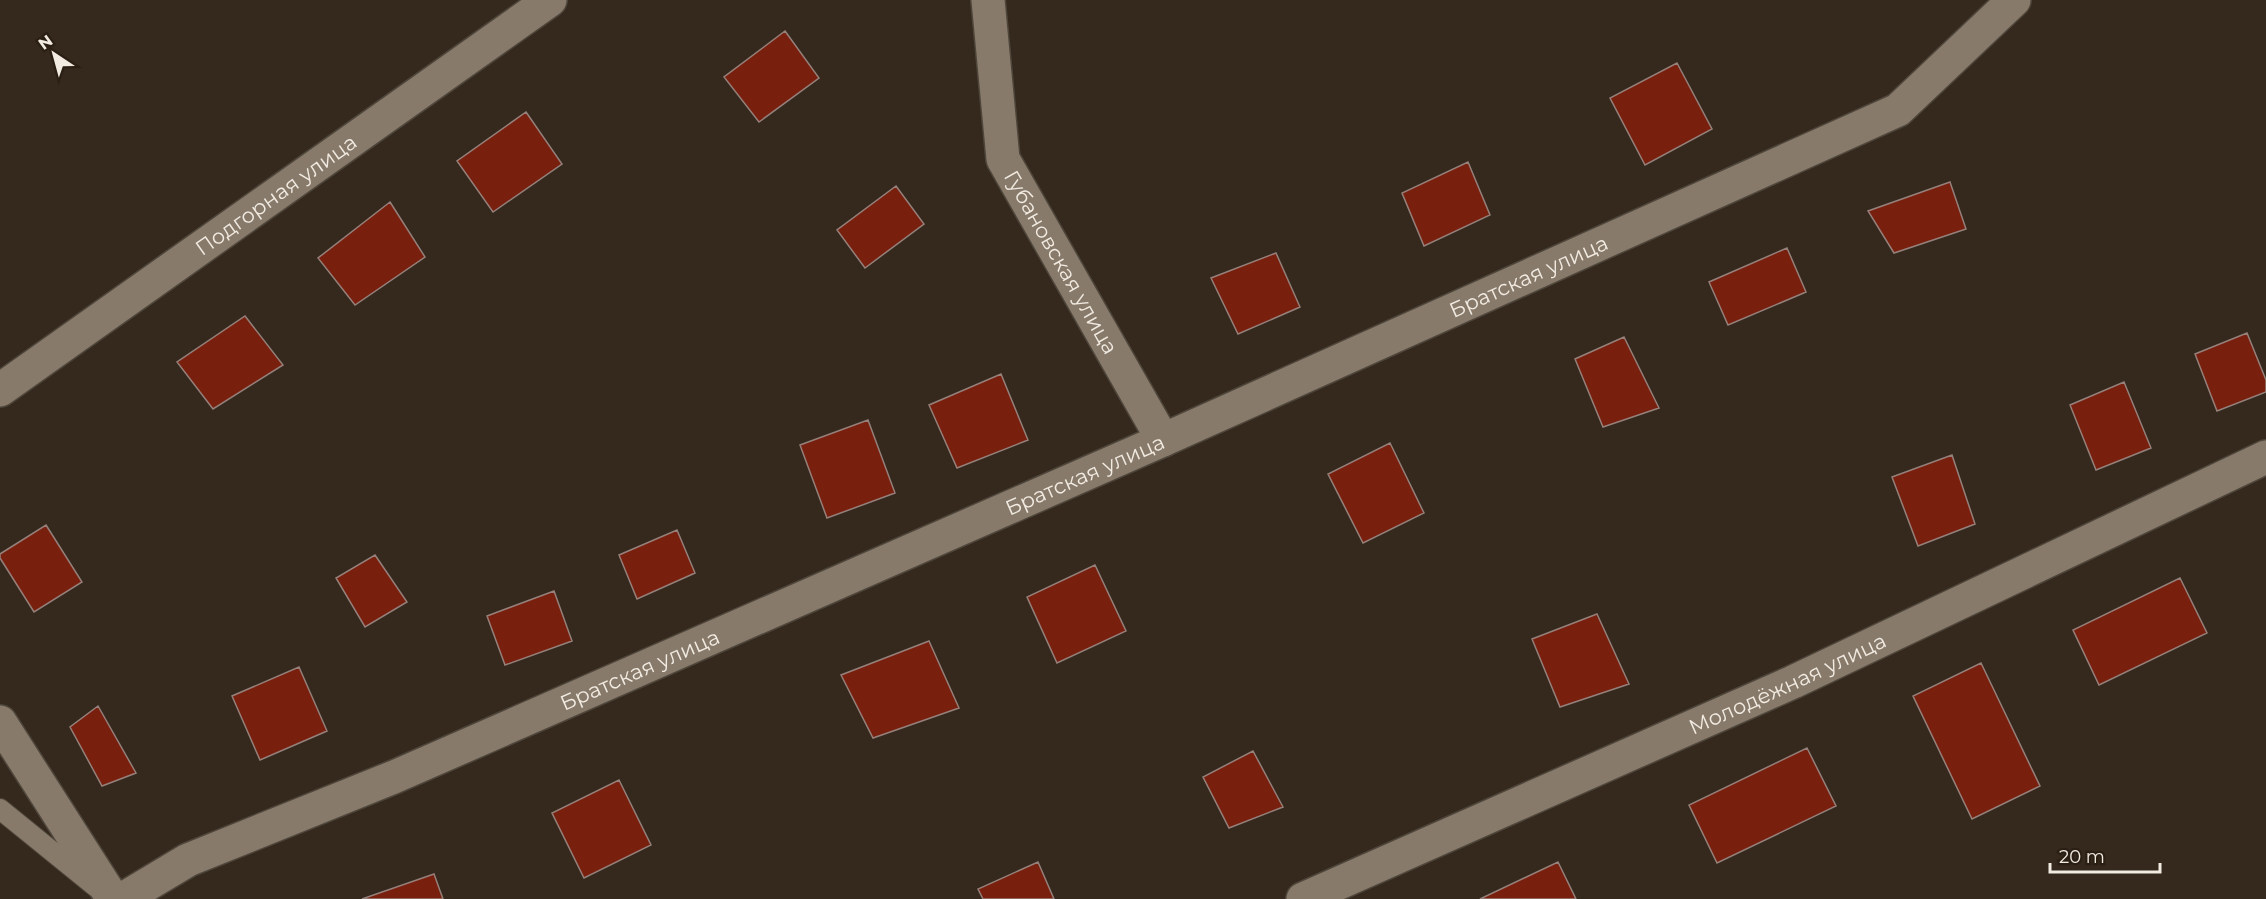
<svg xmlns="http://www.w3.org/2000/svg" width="2266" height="899" viewBox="0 0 2266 899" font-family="Montserrat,sans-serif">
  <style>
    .building { fill: #791f0d; stroke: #96807b; stroke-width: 1.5 }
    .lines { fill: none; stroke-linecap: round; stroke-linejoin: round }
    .service-casing { stroke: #4f463b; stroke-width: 22 }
    .minor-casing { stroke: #4f463b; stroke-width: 36 }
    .tertiary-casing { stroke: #4f463b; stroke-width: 36 }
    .service { stroke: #877a6a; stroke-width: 20 }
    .minor { stroke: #877a6a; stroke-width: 33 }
    .tertiary { stroke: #877a6a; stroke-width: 33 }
    .labels { text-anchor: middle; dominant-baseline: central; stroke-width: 4.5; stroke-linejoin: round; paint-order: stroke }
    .street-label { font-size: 21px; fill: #f2ebe2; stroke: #2a1f12 }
  </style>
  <rect width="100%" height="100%" fill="#34291c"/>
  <!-- building -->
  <path class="building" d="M 785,31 L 819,78 L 759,122 L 724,77 Z
    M 1677,63 L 1712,129 L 1645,165 L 1610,98 Z
    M 526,112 L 562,164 L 493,212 L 457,161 Z
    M 1468,162 L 1490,215 L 1424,246 L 1402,193 Z
    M 1950,182 L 1966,229 L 1894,253 L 1868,211 Z
    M 896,186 L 924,224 L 865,268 L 837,230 Z
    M 390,202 L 425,257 L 355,305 L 318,258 Z
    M 1787,248 L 1806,292 L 1728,325 L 1709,282 Z
    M 1276,253 L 1300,307 L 1238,334 L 1211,278 Z
    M 245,316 L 283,365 L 213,409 L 177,362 Z
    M 2247,333 L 2266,380 L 2266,392 L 2217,411 L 2195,354 Z
    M 1624,337 L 1659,408 L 1603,427 L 1575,359 Z
    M 1001,374 L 1028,440 L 957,468 L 929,405 Z
    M 2124,382 L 2151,448 L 2096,470 L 2070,405 Z
    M 868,420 L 895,493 L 827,518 L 800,445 Z
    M 1390,443 L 1424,513 L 1363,543 L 1328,474 Z
    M 1952,455 L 1975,524 L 1918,546 L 1892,477 Z
    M 46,525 L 82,582 L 34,612 L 0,558 L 0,554 Z
    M 677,530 L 695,573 L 637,599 L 619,555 Z
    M 375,555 L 407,602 L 365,627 L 336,578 Z
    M 1095,565 L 1126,631 L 1057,663 L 1027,597 Z
    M 2180,578 L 2207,633 L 2099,685 L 2073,630 Z
    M 554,591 L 572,641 L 505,665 L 487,616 Z
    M 1597,614 L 1629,684 L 1560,707 L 1532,639 Z
    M 929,641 L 959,708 L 873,738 L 841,675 Z
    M 1981,663 L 2040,786 L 1972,819 L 1913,696 Z
    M 299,667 L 327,731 L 260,760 L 232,696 Z
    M 98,706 L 136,773 L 102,786 L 70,727 Z
    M 1807,748 L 1836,806 L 1717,863 L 1689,805 Z
    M 1253,751 L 1283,807 L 1229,828 L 1203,777 Z
    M 619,780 L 651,845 L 584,878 L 552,813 Z
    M 1038,862 L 1054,899 L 983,899 L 978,889 Z
    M 1558,862 L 1576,899 L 1480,899 Z
    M 434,874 L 443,899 L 362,899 Z"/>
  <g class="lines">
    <!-- service casing -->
    <g class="service-casing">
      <path id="service" d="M 0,809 L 96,887"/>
    </g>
    <!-- minor casing -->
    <g class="minor-casing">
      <g id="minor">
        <path id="s1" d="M 988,0 L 1003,159 L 1163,440"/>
        <path id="s2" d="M 0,390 L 550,0"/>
        <path id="s3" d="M 123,899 L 188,860 L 394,777 L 1163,440 L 1898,110 L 2014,0"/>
        <path id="s4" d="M 1303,899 L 1793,682 L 2266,457"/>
      </g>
    </g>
    <!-- tertiary casing -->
    <g class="tertiary-casing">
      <path id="tertiary" d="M 0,722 L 113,899"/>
    </g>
    <!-- service -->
    <use href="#service" class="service"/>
    <!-- minor -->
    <use href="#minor" class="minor"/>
    <!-- tertiary -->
    <use href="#tertiary" class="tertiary"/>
  </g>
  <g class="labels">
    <!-- street labels -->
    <g class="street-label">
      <text stroke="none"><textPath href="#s2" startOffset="338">Подгорная улица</textPath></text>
      <text stroke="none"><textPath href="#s1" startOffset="278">Губановская улица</textPath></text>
      <text stroke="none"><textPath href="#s3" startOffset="1538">Братская улица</textPath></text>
      <text stroke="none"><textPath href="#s3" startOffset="1052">Братская улица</textPath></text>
      <text stroke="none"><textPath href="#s3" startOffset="566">Братская улица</textPath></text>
      <text stroke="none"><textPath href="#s4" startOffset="530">Молодёжная улица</textPath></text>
    </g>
  </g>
  <!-- north arrow -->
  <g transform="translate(54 54) rotate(324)" stroke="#2a1f12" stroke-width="4.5" paint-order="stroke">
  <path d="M0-4.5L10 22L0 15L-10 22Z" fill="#f2ebe2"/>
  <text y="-9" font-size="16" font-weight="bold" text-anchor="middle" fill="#f2ebe2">N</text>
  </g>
  <!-- scale -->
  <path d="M2050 863v9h110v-9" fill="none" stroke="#f2ebe2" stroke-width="3"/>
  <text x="2059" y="863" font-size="18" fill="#f2ebe2" stroke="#2a1f12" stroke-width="4.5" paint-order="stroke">20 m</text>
</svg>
